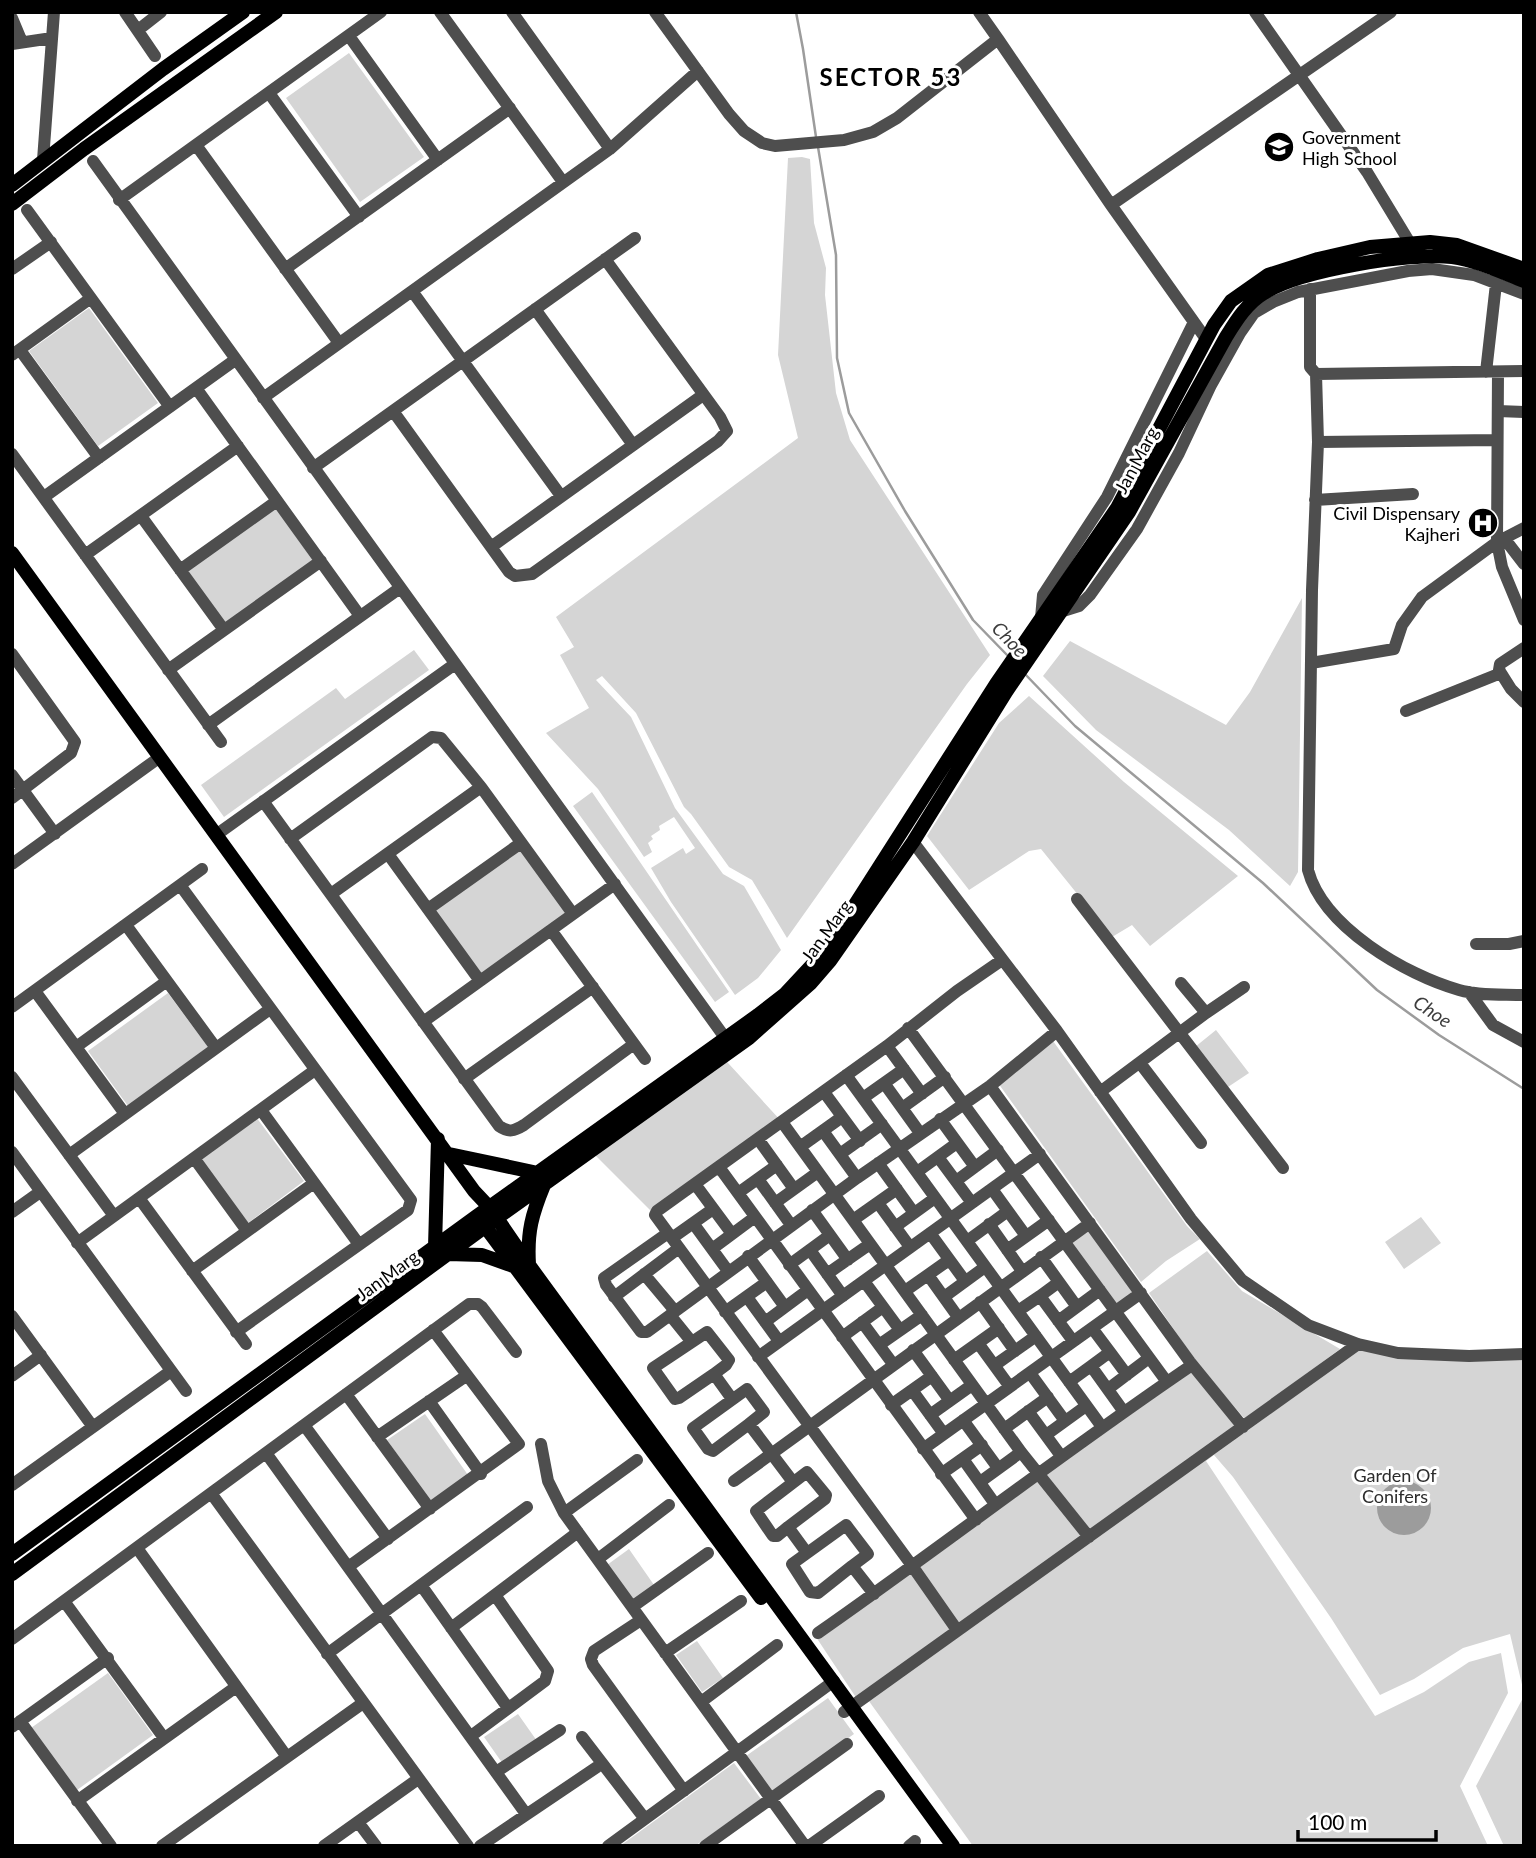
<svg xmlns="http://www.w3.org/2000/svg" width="1536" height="1858" viewBox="0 0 1536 1858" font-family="Lato,sans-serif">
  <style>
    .green { fill: #d5d5d5 }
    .water { fill: #9c9c9c }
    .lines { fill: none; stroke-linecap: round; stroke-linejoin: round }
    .stream { stroke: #9c9c9c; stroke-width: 2.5 }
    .minor { stroke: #4e4e4e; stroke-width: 12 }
    .major { stroke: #000; stroke-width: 14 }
    .labels { text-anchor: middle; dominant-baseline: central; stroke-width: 6; stroke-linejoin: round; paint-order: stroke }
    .poi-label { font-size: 18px; fill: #000; stroke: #fff; text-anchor: start }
    .street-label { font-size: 18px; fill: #000; stroke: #fff }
    .park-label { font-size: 18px; fill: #2c2c2c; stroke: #fff }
    .water-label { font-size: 19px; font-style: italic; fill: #3d3d3d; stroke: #fff }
    .district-label { font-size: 24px; font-weight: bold; letter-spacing: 2px; fill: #000; stroke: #fff }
  </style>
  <rect width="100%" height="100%" fill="#fff"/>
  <!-- green -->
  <path class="green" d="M 349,53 L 424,157 L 360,202 L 286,98 Z
    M 802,157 L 810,159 L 814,223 L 826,268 L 825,295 L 836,393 L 850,440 L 990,655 L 967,684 L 787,938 L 752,880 L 729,867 L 691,814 L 684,807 L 636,713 L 602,676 L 596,680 L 631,717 L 675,808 L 723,874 L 744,886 L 781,950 L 758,978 L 735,995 L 671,902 L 651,868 L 683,848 L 686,854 L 695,848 L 674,817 L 659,826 L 660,830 L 651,836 L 653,839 L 648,843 L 652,852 L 644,857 L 598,789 L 546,733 L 589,708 L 560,655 L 574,647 L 556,617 L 798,438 L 778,355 L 788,158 Z
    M 89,308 L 158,403 L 98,446 L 29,351 Z
    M 276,508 L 313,561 L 223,624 L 186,571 Z
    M 1302,598 L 1298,872 L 1290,886 L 1229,830 L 1096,730 L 1043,676 L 1070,641 L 1226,725 L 1250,692 Z
    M 414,650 L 429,670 L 224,817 L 201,785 L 336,688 L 345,699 Z
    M 1029,696 L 1124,782 L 1238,876 L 1150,946 L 1132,925 L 1112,937 L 1041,849 L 1029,851 L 969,890 L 927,836 L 999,723 Z
    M 592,792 L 729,992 L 715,1002 L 573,806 Z
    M 521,843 L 573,914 L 480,981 L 428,909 Z
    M 168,993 L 208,1047 L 128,1106 L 88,1051 Z
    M 1216,1030 L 1249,1073 L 1225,1089 L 1195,1047 Z
    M 1053,1041 L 1187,1226 L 1200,1239 L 1166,1261 L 1141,1282 L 998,1083 Z
    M 718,1052 L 782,1122 L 656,1216 L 586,1146 Z
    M 256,1117 L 304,1181 L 248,1223 L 200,1159 Z
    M 1421,1217 L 1441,1243 L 1404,1269 L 1385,1242 Z
    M 1090,1223 L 1141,1293 L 1115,1311 L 1064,1241 Z
    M 1207,1251 L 1242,1291 L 1340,1349 L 1245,1419 L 1199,1366 L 1149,1293 Z
    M 1362,1347 L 1524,1354 L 1524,1693 L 1510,1634 L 1463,1648 L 1414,1679 L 1380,1695 L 1331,1618 L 1233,1477 L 1214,1455 L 1206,1461 L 1375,1716 L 1424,1692 L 1469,1662 L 1501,1653 L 1508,1693 L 1460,1786 L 1488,1846 L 973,1846 L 866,1697 L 859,1702 L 816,1637 L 1194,1366 L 1243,1434 Z
    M 425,1414 L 468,1475 L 430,1501 L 387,1440 Z
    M 629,1549 L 654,1585 L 633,1600 L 607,1565 Z
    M 697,1641 L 723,1678 L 702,1692 L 676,1655 Z
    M 108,1673 L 153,1735 L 77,1790 L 31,1728 Z
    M 1524,1696 L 1524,1846 L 1504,1846 L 1476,1786 Z
    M 828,1698 L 854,1734 L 772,1792 L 746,1756 Z
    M 518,1714 L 537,1741 L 503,1764 L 484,1737 Z
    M 734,1763 L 761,1799 L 695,1846 L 620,1846 Z"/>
  <!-- water -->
  <path class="water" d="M1377 1508a27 27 0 1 1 54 0a27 27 0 1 1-54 0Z"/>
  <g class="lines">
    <!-- stream -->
    <path class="stream" d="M 796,12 L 803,49 L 816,137
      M 818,147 L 836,255 L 837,358 L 849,413 L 905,511 L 973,620 L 1008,656
      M 1024,673 L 1075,726 L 1263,883 L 1377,990 L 1439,1035 L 1524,1089"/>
    <!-- minor -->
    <path class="minor" d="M 125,12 L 155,56
      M 440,12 L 563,182
      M 512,12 L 610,149
      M 655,12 L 729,114 L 744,131 L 762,143 L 775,146 L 844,140 L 873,132 L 897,118 L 998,39 L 1111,205 L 1206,339
      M 979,12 L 998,39
      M 1255,12 L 1367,172 L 1410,243
      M 12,18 L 22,42
      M 138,30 L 161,12
      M 349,36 L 438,160
      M 12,44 L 52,38
      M 269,93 L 359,217
      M 196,145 L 339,343
      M 43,160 L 54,12
      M 93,161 L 731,1046
      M 119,200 L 381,12
      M 1111,205 L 1391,12
      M 27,210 L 170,407
      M 12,269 L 51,242
      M 285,269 L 510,108
      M 1310,289 L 1310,367 L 1316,374
      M 412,291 L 561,496
      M 535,309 L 633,445
      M 20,350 L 99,458
      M 12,355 L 91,298
      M 1524,371 L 1316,374 L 1318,442 L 1312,590 L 1308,870 C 1323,927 1406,975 1459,990 C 1480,996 1503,994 1524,995
      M 1486,372 L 1497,275
      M 1498,372 L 1497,542 L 1524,528
      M 196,388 L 360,616
      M 263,398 L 610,149 L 698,71
      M 393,411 L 509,572 L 515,576 L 532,574 L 718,441 L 727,431 L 720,417 L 605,259
      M 1498,411 L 1524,412
      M 1318,442 L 1497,440
      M 12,454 L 221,742
      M 313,468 L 635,238
      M 44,497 L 235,360
      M 1315,500 L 1413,494
      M 141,516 L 224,630
      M 1504,538 L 1524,564
      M 491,547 L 703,395
      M 85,555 L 238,446
      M 180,570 L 277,501
      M 1060,612 L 1079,606 L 1090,595 L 1137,529 L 1179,453 L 1211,385 L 1240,333 L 1254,313 L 1273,302 L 1298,292 L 1408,271 L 1432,269 L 1474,275 L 1524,294
      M 1041,618 L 1043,595 L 1107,497 L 1194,322
      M 1524,648 L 1500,664 L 1499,670 L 1511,689 L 1524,702
      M 12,654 L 75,742 L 71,753 L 12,798
      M 1311,663 L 1394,649 L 1402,625 L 1422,597 L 1497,542 L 1502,567 L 1524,620
      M 168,670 L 321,561
      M 1406,711 L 1501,673
      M 208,725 L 400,588
      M 12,775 L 55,834
      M 263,801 L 499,1126 C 509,1133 514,1131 524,1125 L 634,1044
      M 216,835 L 455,664
      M 290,839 L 432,737 L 441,738 L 481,787 L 573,914
      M 913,842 L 1057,1031 L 1191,1219 L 1242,1280 L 1308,1325 L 1358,1344 L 1398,1353 L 1469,1356 L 1524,1354
      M 388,854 L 480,981
      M 12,864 L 160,757
      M 180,885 L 411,1200 L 408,1210 L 236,1332
      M 331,894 L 481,787
      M 1077,899 L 1283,1168
      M 428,909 L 521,843
      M 126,925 L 216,1048
      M 551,930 L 645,1059
      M 1476,944 L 1509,944 L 1524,941
      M 1181,983 L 1206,1013
      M 35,991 L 125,1114
      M 1469,992 L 1493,1025 L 1524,1042
      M 12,1007 L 202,869
      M 423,1022 L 615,884
      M 908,1028 L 1167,1382
      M 887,1046 L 922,1094
      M 76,1047 L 167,981
      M 1140,1063 L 1201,1143
      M 846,1075 L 1102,1427
      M 12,1077 L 114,1216
      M 464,1079 L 593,987
      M 884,1083 L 920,1133
      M 990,1086 L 1190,1362 L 1243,1427
      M 824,1092 L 860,1141
      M 1100,1092 L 1206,1013 L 1244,987
      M 863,1098 L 904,1069
      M 902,1108 L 945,1077
      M 261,1110 L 358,1243
      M 940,1119 L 975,1167
      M 782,1122 L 1021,1452 L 1089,1537
      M 823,1131 L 857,1178
      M 758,1139 L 794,1189
      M 800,1147 L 842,1117
      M 12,1152 L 186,1391
      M 840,1154 L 882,1124
      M 69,1155 L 270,1009
      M 938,1157 L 972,1203
      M 194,1158 L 247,1231
      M 878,1163 L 914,1213
      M 719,1167 L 976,1520
      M 917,1172 L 957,1143
      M 758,1179 L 791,1225
      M 956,1181 L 998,1150
      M 695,1184 L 732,1234
      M 992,1189 L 1026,1236
      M 738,1193 L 777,1165
      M 139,1198 L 246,1344
      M 775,1203 L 818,1172
      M 878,1203 L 910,1247
      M 812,1210 L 848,1260
      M 12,1212 L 40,1192
      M 853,1220 L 897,1189
      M 693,1223 L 728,1271
      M 989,1224 L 1022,1271
      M 895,1227 L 935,1198
      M 668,1233 L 604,1278 L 606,1285 L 641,1332 L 647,1332 L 857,1178 L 990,1086 L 1057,1031
      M 930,1233 L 965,1281
      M 672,1238 L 713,1209
      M 967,1241 L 1008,1211
      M 77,1243 L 315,1070
      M 712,1249 L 755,1217
      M 810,1250 L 843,1296
      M 1007,1250 L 1049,1220
      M 748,1256 L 785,1307
      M 1041,1257 L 1059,1282 L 1040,1296 L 1073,1341
      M 789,1265 L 830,1235
      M 192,1271 L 314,1183
      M 644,1274 L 675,1311
      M 827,1274 L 870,1244
      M 928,1275 L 958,1317
      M 864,1281 L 900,1330
      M 1059,1282 L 1077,1307
      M 905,1291 L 949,1260
      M 614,1297 L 679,1248
      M 747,1297 L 779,1341
      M 944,1297 L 985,1267
      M 980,1302 L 1015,1351
      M 1018,1311 L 1040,1296
      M 725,1312 L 767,1282
      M 670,1315 L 691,1341
      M 12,1316 L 93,1427
      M 1058,1321 L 1100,1290
      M 765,1322 L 808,1290
      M 862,1322 L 893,1364
      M 1092,1328 L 1110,1352 L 1091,1366 L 1124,1412
      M 842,1337 L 883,1307
      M 978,1343 L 1010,1387
      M 879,1345 L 922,1315
      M 913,1350 L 950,1401
      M 1110,1352 L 1127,1375
      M 758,1357 L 1040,1154
      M 954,1360 L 999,1328
      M 995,1365 L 1036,1336
      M 1030,1373 L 1065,1421
      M 714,1374 L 726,1365 L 729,1360 L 707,1332 L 653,1368 L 675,1399 L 679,1398 L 714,1374 L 732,1399
      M 12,1376 L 41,1355
      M 1069,1382 L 1091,1366
      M 1108,1389 L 1149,1358
      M 912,1390 L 944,1434
      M 346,1394 L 430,1509
      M 429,1401 L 481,1474
      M 891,1405 L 932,1376
      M 1028,1411 L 1061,1456
      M 930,1415 L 972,1385
      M 963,1420 L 998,1468
      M 749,1424 L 764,1412 L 747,1389 L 693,1428 L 708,1449 L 713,1451 L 749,1424 L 793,1482
      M 304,1425 L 388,1539
      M 1004,1429 L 1048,1397
      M 1046,1435 L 1086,1406
      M 377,1437 L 466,1376
      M 541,1444 L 548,1481 L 564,1513 L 805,1846
      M 923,1449 L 1141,1293
      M 266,1453 L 526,1814
      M 963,1459 L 995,1504
      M 941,1474 L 982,1445
      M 734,1481 L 1090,1223
      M 980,1482 L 1021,1452
      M 12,1485 L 171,1371
      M 211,1493 L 468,1846
      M 564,1513 L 637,1460
      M 788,1527 L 825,1499 L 826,1495 L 807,1472 L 756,1511 L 773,1536 L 777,1536 L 788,1527 L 807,1553
      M 137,1548 L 287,1757
      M 598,1559 L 669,1505
      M 852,1566 L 868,1554 L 846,1525 L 792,1564 L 810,1592 L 818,1593 L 852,1566 L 874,1594
      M 348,1567 L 519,1444 L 433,1330
      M 421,1585 L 508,1708
      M 64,1601 L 164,1738
      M 632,1607 L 708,1553
      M 641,1620 L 594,1651 L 591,1659 L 593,1665 L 684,1791
      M 451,1628 L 578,1532
      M 957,1630 L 913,1567 L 655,1215 L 657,1211 L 887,1046 L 957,991 L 1002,960
      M 818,1633 C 944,1545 1065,1451 1192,1365
      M 12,1639 L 469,1304 L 478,1304 L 482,1307 L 516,1352
      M 665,1653 L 741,1601
      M 327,1654 L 527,1507
      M 701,1702 L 777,1645
      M 844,1712 L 1358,1344
      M 20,1721 L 111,1846
      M 12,1727 L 108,1658
      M 471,1736 L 545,1681 L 548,1671 L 495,1595
      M 582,1737 L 645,1819
      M 496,1772 L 560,1730
      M 77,1801 L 236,1687
      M 358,1822 L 376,1846
      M 162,1846 L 363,1703
      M 324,1846 L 418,1779
      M 480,1846 L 597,1767
      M 608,1846 L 834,1681
      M 705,1846 L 847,1744
      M 809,1846 L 879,1796
      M 909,1846 L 915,1841"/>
    <!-- major -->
    <path class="major" d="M 12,185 L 163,69 L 243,12
      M 12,204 L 84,149 L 276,12
      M 12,553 L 474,1191 L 490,1208 L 529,1265 L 953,1846
      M 449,1154 L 538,1173
      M 481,1221 L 761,1598
      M 435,1247 L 438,1139
      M 448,1254 L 482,1255 L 513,1266
      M 529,1264 C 527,1232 532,1214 544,1185
      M 12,1554 L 477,1216 L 758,1015 L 785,994 L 826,950 L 996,684 L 1117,508 L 1214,325 L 1231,301 L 1268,275 L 1318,259 L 1370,247 L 1430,242 L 1457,245 L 1524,269
      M 12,1574 L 497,1218 L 749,1038 L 811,983 L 830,961 L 913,842 L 1006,692 L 1129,512 L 1226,337 C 1236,321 1247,303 1264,293 C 1300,270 1410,252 1452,257 C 1476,260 1501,272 1524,281"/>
  </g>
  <!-- icons -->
  <defs>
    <g id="school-disc" transform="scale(1.575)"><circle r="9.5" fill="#000" stroke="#fff"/><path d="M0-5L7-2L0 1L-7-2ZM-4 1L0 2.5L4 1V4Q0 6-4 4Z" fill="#fff"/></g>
    <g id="hospital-disc" transform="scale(1.575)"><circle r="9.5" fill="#000" stroke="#fff"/><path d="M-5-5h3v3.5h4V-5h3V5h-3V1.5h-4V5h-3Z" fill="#fff"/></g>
  </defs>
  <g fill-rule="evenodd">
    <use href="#school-disc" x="1279" y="147"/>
    <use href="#hospital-disc" x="1483" y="523"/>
  </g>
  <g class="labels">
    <!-- poi labels -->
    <g class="poi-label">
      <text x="1302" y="137">Government<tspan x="1302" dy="21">High School</tspan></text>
      <text x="1460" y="513" text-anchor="end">Civil Dispensary<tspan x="1460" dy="21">Kajheri</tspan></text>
    </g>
    <!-- street labels -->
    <g class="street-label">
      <text transform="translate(1136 460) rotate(-62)">Jan Marg</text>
      <text transform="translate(826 931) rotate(-54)">Jan Marg</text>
      <text transform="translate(387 1275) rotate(-36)">Jan Marg</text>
    </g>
    <!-- park labels -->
    <g class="park-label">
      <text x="1395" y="1475">Garden Of<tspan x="1395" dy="21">Conifers</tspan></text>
    </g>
    <!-- water labels -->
    <g class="water-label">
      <text transform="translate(1010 639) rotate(46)">Choe</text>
      <text transform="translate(1433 1011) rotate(34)">Choe</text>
    </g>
    <!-- district labels -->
    <g class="district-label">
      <text x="891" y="76">SECTOR 53</text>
    </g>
  </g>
  <!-- border -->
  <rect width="1536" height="1858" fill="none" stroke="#000000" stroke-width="28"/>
  <!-- scale -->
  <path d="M1298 1830v10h138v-10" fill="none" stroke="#000000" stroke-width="3.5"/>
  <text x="1308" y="1830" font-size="21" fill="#000000" stroke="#ffffff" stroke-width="5" paint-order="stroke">100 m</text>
</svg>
